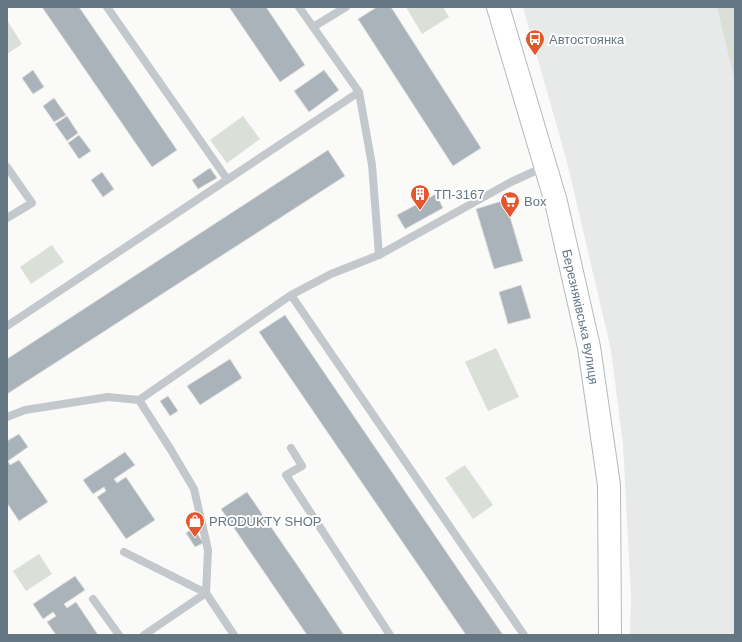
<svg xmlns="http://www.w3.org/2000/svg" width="742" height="642" viewBox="0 0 742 642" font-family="Arial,sans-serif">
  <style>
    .built { fill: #e8e9e9 }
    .green { fill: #dadfd7 }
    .building { fill: #aab3b9; stroke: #dcdcda }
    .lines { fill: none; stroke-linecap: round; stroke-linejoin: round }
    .secondary-casing { stroke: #b3babf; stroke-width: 24 }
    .lane { stroke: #c3c8cc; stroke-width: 8 }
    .secondary { stroke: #fff; stroke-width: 22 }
    .labels { text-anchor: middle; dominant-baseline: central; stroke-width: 4; stroke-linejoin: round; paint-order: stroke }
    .poi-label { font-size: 13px; fill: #657683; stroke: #fff; text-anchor: start }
    .street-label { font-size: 13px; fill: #657683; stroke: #fff }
  </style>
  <rect width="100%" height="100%" fill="#fafaf8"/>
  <!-- built -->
  <path class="built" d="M 523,7 L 728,7 L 735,34 L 735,635 L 630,635 L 631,596 L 623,445 L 611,350 L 567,162 Z"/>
  <!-- green -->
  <path class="green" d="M 406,7 L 443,7 L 449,17 L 422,34 Z
    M 717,7 L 735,7 L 735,81 Z
    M 7,20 L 22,44 L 7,54 Z
    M 243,116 L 260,139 L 227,163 L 210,140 Z
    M 52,245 L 64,262 L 31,284 L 20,267 Z
    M 496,348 L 519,397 L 488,411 L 465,362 Z
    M 465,465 L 493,505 L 473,519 L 445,478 Z
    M 39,554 L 52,574 L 26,591 L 13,571 Z"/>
  <!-- building -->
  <path class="building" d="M 42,7 L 79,7 L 177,150 L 152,167 Z
    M 229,7 L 266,7 L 305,65 L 280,82 Z
    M 377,7 L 391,7 L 481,148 L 453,166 L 358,19 Z
    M 33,70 L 44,87 L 33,94 L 22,78 Z
    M 324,70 L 339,90 L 309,112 L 294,91 Z
    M 54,98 L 66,115 L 54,122 L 43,106 Z
    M 67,116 L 78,133 L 67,141 L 55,124 Z
    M 79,135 L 91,151 L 79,159 L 68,143 Z
    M 328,150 L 345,176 L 7,394 L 7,359 Z
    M 210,168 L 217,178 L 198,189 L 192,180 Z
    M 102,172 L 114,189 L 103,197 L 91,180 Z
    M 436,194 L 443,208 L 405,229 L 397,215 Z
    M 505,200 L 523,261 L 494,269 L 476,209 Z
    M 521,285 L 531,318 L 508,324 L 499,292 Z
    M 285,315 L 466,581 L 503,635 L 466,635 L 259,332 Z
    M 230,359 L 242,378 L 200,405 L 187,386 Z
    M 168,396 L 178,411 L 170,416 L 160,401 Z
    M 19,434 L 28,447 L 8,461 L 10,465 L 19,460 L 48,502 L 19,521 L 7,503 L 7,441 Z
    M 125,452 L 135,465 L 114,479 L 117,483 L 126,477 L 155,520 L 126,539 L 97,497 L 106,491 L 104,487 L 93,494 L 83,480 Z
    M 247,492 L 304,575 L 344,635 L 307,635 L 221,509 Z
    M 194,528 L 203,543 L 195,547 L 186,533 Z
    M 75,576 L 85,590 L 64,604 L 67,608 L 76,602 L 98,635 L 56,635 L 47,622 L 56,616 L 53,612 L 43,619 L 33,604 Z"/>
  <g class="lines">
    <!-- secondary casing -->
    <g class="secondary-casing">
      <g id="secondary">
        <path id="s1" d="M 498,7 L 556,202 L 589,347 L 609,485 L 610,635"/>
      </g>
    </g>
    <!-- lane -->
    <path class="lane" d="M 107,7 L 227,179
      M 299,7 L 359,92 L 372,165 L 379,255
      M 313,27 L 346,7
      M 7,167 L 32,203 L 7,218
      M 291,295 L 524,635
      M 7,326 L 359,92
      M 139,400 L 171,450 L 194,489 L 208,550 L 206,593 L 234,635
      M 7,417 L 25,410 L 108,397 L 139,400 L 291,295 L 331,274 L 379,255 L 511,182 L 544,167
      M 291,448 L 302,466 L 286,475 L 390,635
      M 124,552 L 206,593 L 144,635
      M 93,599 L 119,635"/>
    <!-- secondary -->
    <use href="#secondary" class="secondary"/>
  </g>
  <!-- icons -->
  <defs>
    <g id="bus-pin" transform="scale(1)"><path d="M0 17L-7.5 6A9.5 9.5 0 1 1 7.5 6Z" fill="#e4572e" stroke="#fff"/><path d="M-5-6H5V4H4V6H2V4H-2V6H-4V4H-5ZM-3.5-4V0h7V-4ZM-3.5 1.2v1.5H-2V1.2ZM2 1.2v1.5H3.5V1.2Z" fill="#fff"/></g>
    <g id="building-pin" transform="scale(1)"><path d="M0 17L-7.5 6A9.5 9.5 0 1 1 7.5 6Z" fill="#e4572e" stroke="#fff"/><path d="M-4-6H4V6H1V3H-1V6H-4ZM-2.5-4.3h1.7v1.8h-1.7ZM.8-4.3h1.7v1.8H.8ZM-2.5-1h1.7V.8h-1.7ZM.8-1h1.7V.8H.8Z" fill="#fff"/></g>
    <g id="supermarket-pin" transform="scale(1)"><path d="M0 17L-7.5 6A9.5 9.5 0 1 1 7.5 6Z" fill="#e4572e" stroke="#fff"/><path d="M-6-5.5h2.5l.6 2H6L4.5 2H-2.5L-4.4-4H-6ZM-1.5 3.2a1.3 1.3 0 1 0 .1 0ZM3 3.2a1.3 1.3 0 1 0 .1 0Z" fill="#fff"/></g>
    <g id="shop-pin" transform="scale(1)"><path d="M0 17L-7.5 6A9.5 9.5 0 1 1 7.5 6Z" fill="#e4572e" stroke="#fff"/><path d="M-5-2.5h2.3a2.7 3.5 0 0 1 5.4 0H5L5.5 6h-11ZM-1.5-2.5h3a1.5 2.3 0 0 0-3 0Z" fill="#fff"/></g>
  </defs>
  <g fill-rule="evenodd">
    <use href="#bus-pin" x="535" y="39"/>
    <use href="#building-pin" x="420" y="194"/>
    <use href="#supermarket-pin" x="510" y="201"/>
    <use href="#shop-pin" x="195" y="521"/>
  </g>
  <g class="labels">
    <!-- poi labels -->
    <g class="poi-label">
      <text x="549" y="39">Автостоянка</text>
      <text x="434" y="194">ТП-3167</text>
      <text x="524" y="201">Box</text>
      <text x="209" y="521">PRODUKTY SHOP</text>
    </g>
    <!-- street labels -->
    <g class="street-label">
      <text stroke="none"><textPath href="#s1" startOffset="321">Березняківська вулиця</textPath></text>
    </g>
  </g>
  <!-- border -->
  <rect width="742" height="642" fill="none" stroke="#657683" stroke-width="16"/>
</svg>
